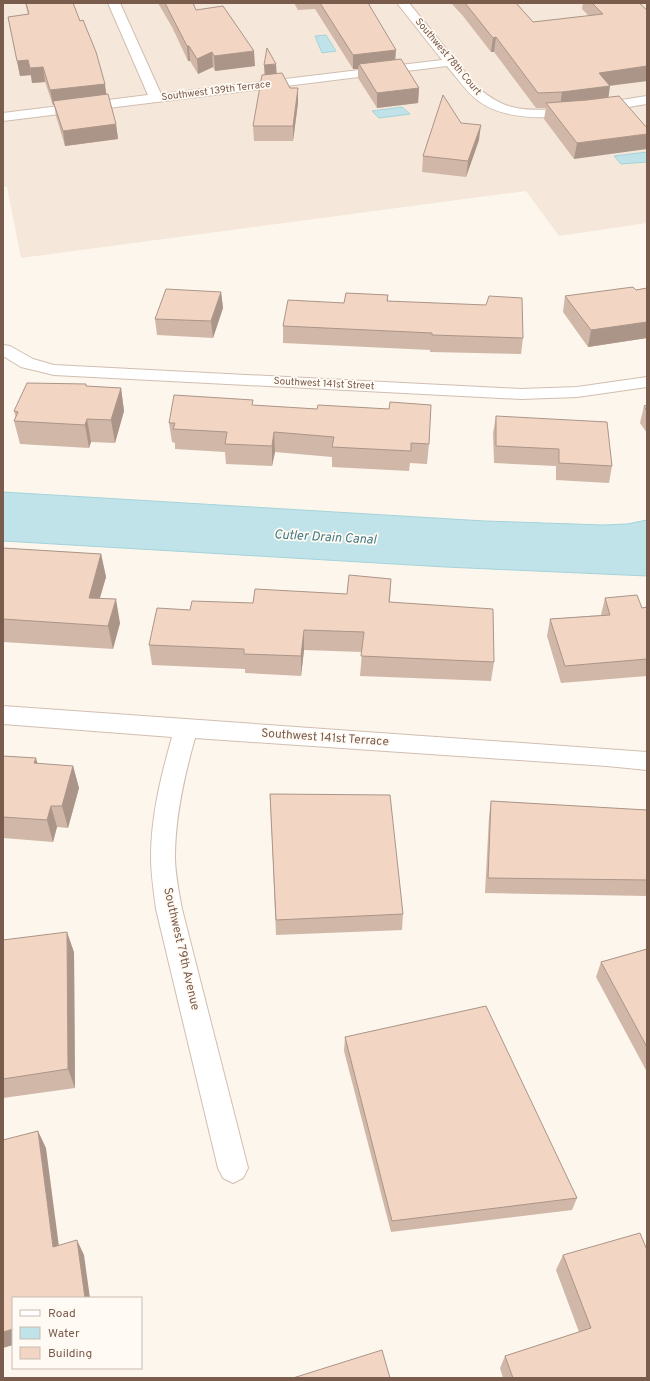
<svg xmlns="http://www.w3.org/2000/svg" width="650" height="1381" viewBox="0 0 650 1381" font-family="Overpass,sans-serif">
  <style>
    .residential { fill: #f5e8da }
    .water { fill: #bfe3e8; stroke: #a5d3da }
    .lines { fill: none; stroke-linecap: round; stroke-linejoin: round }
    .minor-casing { stroke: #d1beb0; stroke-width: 2 }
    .minor { fill: #fff; fill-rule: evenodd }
    .wall { fill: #d1b7a8 }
    .shaded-wall { fill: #aa9588 }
    .building { fill: #f3d5c3; stroke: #aa9588 }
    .labels { text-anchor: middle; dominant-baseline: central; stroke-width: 3.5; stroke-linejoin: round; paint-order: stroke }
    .far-street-label { font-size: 10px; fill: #7a5c4d; stroke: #fffaf3 }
    .street-label { font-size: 12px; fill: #7a5c4d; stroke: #fffaf3 }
    .water-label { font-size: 13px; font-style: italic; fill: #437c86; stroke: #fffaf3 }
  </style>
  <rect width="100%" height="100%" fill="#fdf6ec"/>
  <!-- residential -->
  <path class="residential" d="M 3,3 L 647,3 L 647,223 L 559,236 L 526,191 L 21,258 L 7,187 L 3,187 Z"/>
  <!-- water -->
  <path class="water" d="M 326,35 L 336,51 L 322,53 L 315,36 Z
    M 402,107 L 410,114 L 379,118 L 372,111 Z
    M 647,152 L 647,162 L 621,164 L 614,156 Z
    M 3,492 L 485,521 L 603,525 L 627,524 L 647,520 L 647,576 L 445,567 L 3,541 Z"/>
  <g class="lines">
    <!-- minor casing -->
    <g class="minor-casing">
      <path id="minor" d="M 108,3 L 120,3 L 161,94 L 442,60 L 397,3 L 409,3 L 477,87 C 488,96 499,104 512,107 C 546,116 611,101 647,96 L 647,104 C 600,111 521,131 480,102 C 467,93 458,79 447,66 L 3,121 L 3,113 L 148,95 Z
        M 3,345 L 10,346 L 33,359 L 54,365 L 521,389 L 577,387 L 647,377 L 647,387 L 577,397 L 521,399 L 54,375 L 21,367 L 3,356 Z
        M 3,706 L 647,752 L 647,770 L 607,766 L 195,738 C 184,777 175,817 175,857 C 175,874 179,892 182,909 L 248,1168 L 243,1178 L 233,1183 L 223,1178 L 218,1168 L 156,909 C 154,892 151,875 151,857 C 151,816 161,776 172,737 L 3,724 Z"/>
    </g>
    <!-- minor -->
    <use href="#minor" class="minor"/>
  </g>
  <!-- wall -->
  <path class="wall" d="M 25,3 L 73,3 L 106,94 L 116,124 L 118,139 L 65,146 L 56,116 L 54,105 L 53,105 L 45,82 L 32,83 L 31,75 L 20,76 L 8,17 L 28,14 Z
    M 158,3 L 193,3 L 196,10 L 255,66 L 215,71 L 213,67 L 198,74 L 190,61 L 188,61 L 172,27 Z
    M 294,3 L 368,3 L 395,59 L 419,88 L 418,103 L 377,108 L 358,78 L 358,69 L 353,69 L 315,9 L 298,10 Z
    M 451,3 L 516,3 L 533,22 L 589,16 L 582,9 L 583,3 L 639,3 L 647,10 L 647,81 L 610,86 L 574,159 L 544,119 L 546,108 L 536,108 L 494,52 L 491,52 L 463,16 Z
    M 277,74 L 290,88 L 298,88 L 298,103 L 293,141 L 254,141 L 253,126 Z
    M 461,123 L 479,140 L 466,177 L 422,172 L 423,156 Z
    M 647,288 L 647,338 L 588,347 L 563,312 L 565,296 L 636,290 Z
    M 221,292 L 223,308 L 213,338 L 157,335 L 155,319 Z
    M 388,295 L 388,301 L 523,338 L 521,354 L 430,352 L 430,350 L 283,343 L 283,326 Z
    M 87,386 L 121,388 L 124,411 L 115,443 L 91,442 L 89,448 L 20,444 L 14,421 L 16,418 L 14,411 Z
    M 647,405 L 647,433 L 640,423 L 644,406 Z
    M 253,406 L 429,444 L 427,464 L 410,463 L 409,471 L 332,467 L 332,457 L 275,452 L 272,466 L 226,464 L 225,452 L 175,449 L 175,443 L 172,442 L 169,423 Z
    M 496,416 L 612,466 L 609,483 L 556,480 L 556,466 L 494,463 L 493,433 Z
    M 3,548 L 101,554 L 106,577 L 100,598 L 120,623 L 113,649 L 3,642 Z
    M 605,598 L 642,608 L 647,607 L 647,676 L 561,683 L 547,636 L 550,619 L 601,615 Z
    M 390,602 L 494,662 L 491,681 L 360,676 L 362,652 L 304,650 L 301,676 L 245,673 L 245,669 L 152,665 L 149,645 L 190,610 L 253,603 Z
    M 3,756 L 38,764 L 73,766 L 79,788 L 68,828 L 57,827 L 53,842 L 3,838 Z
    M 270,794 L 403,914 L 402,930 L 276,935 Z
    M 491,801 L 647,810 L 647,896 L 485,893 L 489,817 Z
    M 3,940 L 74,952 L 75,1088 L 3,1098 Z
    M 647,949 L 647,1072 L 596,977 L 601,962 Z
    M 345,1037 L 577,1198 L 572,1210 L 391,1232 L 344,1051 Z
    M 563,1255 L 647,1378 L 503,1378 L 500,1368 L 505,1356 L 579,1332 L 556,1270 Z"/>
  <!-- shaded-wall -->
  <path class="shaded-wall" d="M 496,37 L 494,52 L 491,52 L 493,38 Z
    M 187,46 L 189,46 L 190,61 L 188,61 Z
    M 396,50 L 395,64 L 359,64 L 358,69 L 353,69 L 353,55 Z
    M 254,51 L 255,66 L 215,71 L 214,56 Z
    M 212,52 L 213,67 L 198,74 L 197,59 Z
    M 28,60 L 31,75 L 20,76 L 17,61 Z
    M 276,64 L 277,78 L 265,80 L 264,65 Z
    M 647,66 L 647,81 L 597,87 L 599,73 Z
    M 43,67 L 45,82 L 32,83 L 30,68 Z
    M 105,84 L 107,99 L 53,101 L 54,105 L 53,105 L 50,90 Z
    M 610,86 L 608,101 L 560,107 L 562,92 Z
    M 298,88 L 298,103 L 293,141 L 293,126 Z
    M 419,88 L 418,103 L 377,108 L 377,93 Z
    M 116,124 L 118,139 L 65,146 L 63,131 Z
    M 481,125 L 479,140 L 466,177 L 468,161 Z
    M 647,134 L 647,149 L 574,159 L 577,143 Z
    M 221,292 L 223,308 L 213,338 L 211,321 Z
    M 647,322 L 647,338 L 588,347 L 591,330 Z
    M 121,388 L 124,411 L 115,443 L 111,420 Z
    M 87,419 L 91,442 L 89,448 L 85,425 Z
    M 274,432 L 275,452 L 272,466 L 272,446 Z
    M 101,554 L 106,577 L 93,621 L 89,598 Z
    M 391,579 L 390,599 L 387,622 L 389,602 Z
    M 116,599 L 120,623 L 113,649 L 108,626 Z
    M 304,630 L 304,650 L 301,676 L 301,656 Z
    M 36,758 L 42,780 L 34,763 Z
    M 73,766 L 79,788 L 68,828 L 62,806 Z
    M 51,806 L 57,827 L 53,842 L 47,820 Z
    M 67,932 L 74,952 L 75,1088 L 68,1069 Z
    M 38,1131 L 46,1148 L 61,1262 L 53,1247 Z
    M 77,1240 L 84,1255 L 90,1298 L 85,1298 Z
    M 13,1329 L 13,1345 L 3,1348 L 3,1332 Z"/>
  <!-- building -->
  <path class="building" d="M 26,3 L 73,3 L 80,21 L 83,20 L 96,52 L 105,84 L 50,90 L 43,67 L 30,68 L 28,60 L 17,61 L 8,17 L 29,14 Z
    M 165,3 L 193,3 L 196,10 L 223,6 L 254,51 L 214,56 L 212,52 L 197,59 L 189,46 L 187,46 L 170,13 Z
    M 320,3 L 368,3 L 396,50 L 353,55 Z
    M 465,3 L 516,3 L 533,22 L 603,14 L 592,3 L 639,3 L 647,10 L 647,66 L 599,73 L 610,86 L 562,92 L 538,93 L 496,37 L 493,38 Z
    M 267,48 L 276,64 L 264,65 Z
    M 401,59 L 419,88 L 377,93 L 359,64 Z
    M 282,73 L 290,88 L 298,88 L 293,126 L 253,126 L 262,75 Z
    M 108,94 L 116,124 L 63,131 L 53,101 Z
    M 443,95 L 461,123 L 481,125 L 468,161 L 423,156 Z
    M 619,96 L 647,128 L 647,134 L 577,143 L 546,103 L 587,100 Z
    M 633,287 L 636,290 L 647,288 L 647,322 L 591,330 L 565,296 Z
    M 166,289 L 221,292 L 211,321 L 155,319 Z
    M 346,293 L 388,295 L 387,301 L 486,305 L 489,296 L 522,298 L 523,338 L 432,335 L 432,333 L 283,326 L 288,300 L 344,303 Z
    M 27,383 L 86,384 L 86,386 L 121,388 L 111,420 L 87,419 L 85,425 L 14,421 L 18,412 L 14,411 Z
    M 174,395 L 253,400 L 252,405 L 317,409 L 318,405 L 389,409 L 390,402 L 431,405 L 429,444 L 411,443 L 411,451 L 332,447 L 334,437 L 274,432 L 272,446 L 225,444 L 227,432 L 173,429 L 175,423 L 169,423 Z
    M 647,405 L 647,411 L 644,406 Z
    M 496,416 L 607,422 L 612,466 L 559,463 L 559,449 L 496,446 Z
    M 3,548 L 101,554 L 89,598 L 116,599 L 108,626 L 3,619 Z
    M 349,575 L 391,579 L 389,602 L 493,609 L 494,662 L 361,656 L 364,632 L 304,630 L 301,656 L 244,654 L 244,649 L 149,645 L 157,608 L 190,610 L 192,601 L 253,603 L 255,589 L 347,594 Z
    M 637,595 L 642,608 L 647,607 L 647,659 L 565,666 L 550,619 L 610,615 L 605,598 Z
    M 3,756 L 36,758 L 34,763 L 73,766 L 62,806 L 51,806 L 47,820 L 3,817 Z
    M 270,794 L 390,795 L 403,914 L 276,920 Z
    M 491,801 L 647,810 L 647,880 L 488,878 Z
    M 67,932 L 68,1069 L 3,1079 L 3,940 Z
    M 647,949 L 647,1047 L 601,962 Z
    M 486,1006 L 577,1198 L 392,1221 L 345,1037 Z
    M 38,1131 L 53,1247 L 77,1240 L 85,1298 L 13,1298 L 13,1329 L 3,1332 L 3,1140 Z
    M 640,1233 L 647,1250 L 647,1378 L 513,1378 L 505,1356 L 591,1328 L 563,1255 Z
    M 382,1350 L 390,1378 L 293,1378 Z"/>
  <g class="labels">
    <!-- far-street labels -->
    <g class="far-street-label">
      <text transform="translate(448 57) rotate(50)">Southwest 78th Court</text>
      <text transform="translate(216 91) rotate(-7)">Southwest 139th Terrace</text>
      <text transform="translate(324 384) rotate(3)">Southwest 141st Street</text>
    </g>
    <!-- street labels -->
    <g class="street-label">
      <text transform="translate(325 738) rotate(4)">Southwest 141st Terrace</text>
      <text transform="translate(181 949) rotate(77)">Southwest 79th Avenue</text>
    </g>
    <!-- water labels -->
    <g class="water-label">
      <text transform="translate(325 538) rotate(3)">Cutler Drain Canal</text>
    </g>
  </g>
  <!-- border -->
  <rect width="650" height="1381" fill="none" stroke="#7a5c4d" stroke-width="8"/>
  <!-- legend -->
  <rect x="12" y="1297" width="130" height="72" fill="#fffaf3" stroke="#cabbb1"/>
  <rect x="20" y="1310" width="20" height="6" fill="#ffffff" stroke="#cabbb1"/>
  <text x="48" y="1317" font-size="12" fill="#7a5c4d">Road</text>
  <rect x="20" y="1327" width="20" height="12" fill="#bfe3e8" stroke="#cabbb1"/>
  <text x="48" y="1337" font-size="12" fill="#7a5c4d">Water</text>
  <rect x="20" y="1347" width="20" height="12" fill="#f3d5c3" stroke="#cabbb1"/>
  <text x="48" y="1357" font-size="12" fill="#7a5c4d">Building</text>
</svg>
